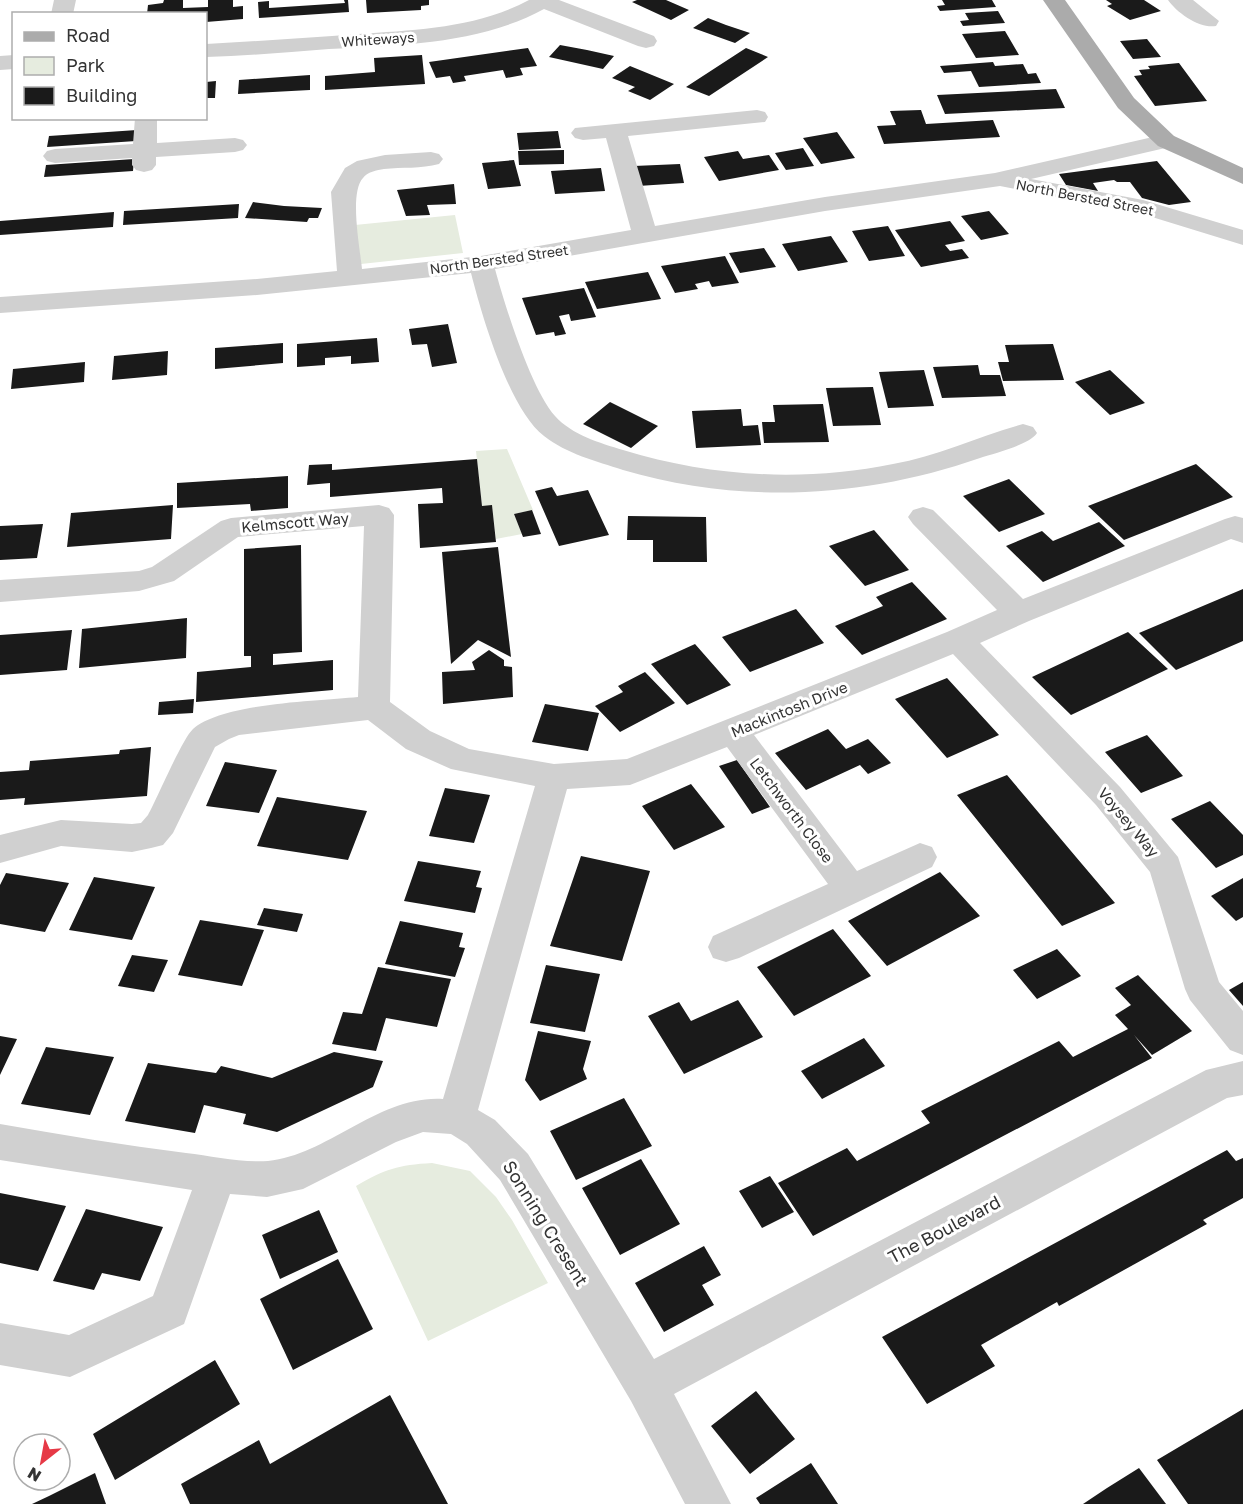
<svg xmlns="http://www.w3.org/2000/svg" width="1243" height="1504" viewBox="0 0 1243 1504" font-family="'Golos Text',sans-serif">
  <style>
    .green { fill: #e6ecdf }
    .building { fill: #1a1a1a }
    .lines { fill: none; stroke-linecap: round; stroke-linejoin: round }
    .minor { fill: #d0d0d0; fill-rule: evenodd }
    .major { fill: #ababab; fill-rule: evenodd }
    .labels { text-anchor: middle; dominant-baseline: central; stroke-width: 6; stroke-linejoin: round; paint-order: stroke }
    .far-street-label { font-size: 14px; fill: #333; stroke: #fff }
    .street-label { font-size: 15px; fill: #333; stroke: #fff }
    .near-street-label { font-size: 18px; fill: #333; stroke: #fff }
  </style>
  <rect width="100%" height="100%" fill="#fff"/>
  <!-- green -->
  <path class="green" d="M 455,215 L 463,253 L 361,264 L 355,225 Z
    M 507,449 L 533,510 L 514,514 L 522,534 L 496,539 L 492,506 L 482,506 L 476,451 Z
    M 432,1163 L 470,1171 L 496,1197 L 512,1220 L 548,1283 L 428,1341 L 356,1186 C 385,1169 398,1165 432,1163 Z"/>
  <!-- building -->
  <path class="building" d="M 164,0 L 183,0 L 183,8 L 208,7 L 208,0 L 233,0 L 233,7 L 243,6 L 243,19 L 206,22 L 206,14 L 147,14 L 148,5 L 163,3 Z
    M 344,0 L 348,0 L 349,12 L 259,18 L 258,2 L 269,1 L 269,8 L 345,3 Z
    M 366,0 L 429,0 L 429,5 L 421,6 L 421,10 L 367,13 Z
    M 637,0 L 666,0 L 689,10 L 671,20 L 632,2 Z
    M 942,0 L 992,0 L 996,7 L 940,11 L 937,6 L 945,5 Z
    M 1106,0 L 1144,0 L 1161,11 L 1130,20 L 1107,6 L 1112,4 Z
    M 998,11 L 1005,23 L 963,26 L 960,21 L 969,20 L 965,13 Z
    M 708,18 L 726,25 L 750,33 L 735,43 L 693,28 Z
    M 1005,31 L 1019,55 L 976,58 L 962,34 Z
    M 1147,39 L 1161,57 L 1133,59 L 1120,41 Z
    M 560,45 L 587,50 L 614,56 L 603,69 L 549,57 Z
    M 528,48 L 537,66 L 520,68 L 523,75 L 506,78 L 503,70 L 464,76 L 466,81 L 453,83 L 450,76 L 436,78 L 429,62 Z
    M 746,48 L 768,57 L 709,96 L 686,87 Z
    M 422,55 L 425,84 L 325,90 L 325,76 L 375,72 L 374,58 Z
    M 993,62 L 995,66 L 1023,64 L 1028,74 L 1036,73 L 1041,83 L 979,87 L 971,71 L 944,73 L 940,66 Z
    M 1179,63 L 1207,101 L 1155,106 L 1134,76 L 1142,75 L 1139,70 L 1150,69 L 1148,66 Z
    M 630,66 L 674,84 L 650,100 L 628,91 L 635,87 L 612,78 Z
    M 310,75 L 310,90 L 238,94 L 239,80 Z
    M 216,81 L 215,98 L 206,98 L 206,82 Z
    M 1056,89 L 1065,108 L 945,114 L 937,95 Z
    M 921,110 L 926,124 L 993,120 L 1000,137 L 884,144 L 877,126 L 896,125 L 890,111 Z
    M 137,130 L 136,141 L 47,147 L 49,136 Z
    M 558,131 L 561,148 L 519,150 L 517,133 Z
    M 837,132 L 855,158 L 821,164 L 803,138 Z
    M 803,148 L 814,166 L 786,170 L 775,153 Z
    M 564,150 L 564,164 L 519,165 L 518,151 Z
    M 738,151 L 743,159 L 769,155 L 779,170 L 719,181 L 704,157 Z
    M 134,159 L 133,171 L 44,177 L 46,165 Z
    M 514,160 L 521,186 L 488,189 L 482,163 Z
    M 1157,161 L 1191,202 L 1169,205 L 1142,198 L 1130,182 L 1117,182 L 1114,180 L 1093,183 L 1098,191 L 1066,185 L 1059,174 Z
    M 680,164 L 684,183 L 638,186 L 634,166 Z
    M 601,168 L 605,191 L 555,194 L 551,171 Z
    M 454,184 L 456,204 L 427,205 L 430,215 L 406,216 L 397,190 Z
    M 253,202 L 284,206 L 322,208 L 318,218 L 309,218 L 307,222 L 245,218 Z
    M 239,204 L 238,218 L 123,225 L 124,211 Z
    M 989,211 L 1009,234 L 981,240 L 961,216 Z
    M 114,212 L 113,227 L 0,235 L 0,221 Z
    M 950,221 L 965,241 L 945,245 L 950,251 L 962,249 L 969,258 L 921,267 L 895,230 Z
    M 888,226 L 905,256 L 869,261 L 852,231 Z
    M 831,236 L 848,262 L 798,271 L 782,244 Z
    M 764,248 L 776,267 L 740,273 L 729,253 Z
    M 725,256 L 739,283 L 712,287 L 709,281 L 695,284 L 698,289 L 675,293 L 661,266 Z
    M 648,272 L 661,299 L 597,309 L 585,282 Z
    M 584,288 L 596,317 L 571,321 L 569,314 L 559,316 L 566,334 L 555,336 L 554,332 L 536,335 L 522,298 Z
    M 448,324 L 457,363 L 432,367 L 427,344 L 412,345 L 409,329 Z
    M 377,338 L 379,362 L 351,364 L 351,356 L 325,358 L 325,365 L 297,367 L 297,344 Z
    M 283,343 L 283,363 L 215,369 L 215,348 Z
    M 1053,344 L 1064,380 L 1003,381 L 998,362 L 1009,362 L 1005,345 Z
    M 168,351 L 167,375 L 112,380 L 114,356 Z
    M 85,362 L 84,382 L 11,389 L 13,369 Z
    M 978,365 L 980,375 L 1000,375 L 1006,396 L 942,398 L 933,367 Z
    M 924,370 L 934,406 L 888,408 L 879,372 Z
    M 1110,370 L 1145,403 L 1110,415 L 1075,382 Z
    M 873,387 L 881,425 L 833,426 L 826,388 Z
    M 610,402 L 658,426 L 631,448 L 583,424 Z
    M 823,404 L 829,442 L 764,443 L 762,422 L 775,422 L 773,405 Z
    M 741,409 L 743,426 L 758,425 L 761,445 L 696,448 L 692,411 Z
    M 477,459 L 482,506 L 492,505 L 496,542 L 420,548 L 418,504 L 443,503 L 442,488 L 330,497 L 330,483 L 307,485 L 309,465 L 332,464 L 332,470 Z
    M 1196,464 L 1233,497 L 1124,540 L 1088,506 Z
    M 288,476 L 288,508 L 251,511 L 250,504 L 177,508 L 177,483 Z
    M 1009,479 L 1045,514 L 999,532 L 963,496 Z
    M 552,487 L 557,496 L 588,490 L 609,535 L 559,546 L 535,491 Z
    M 173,505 L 171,539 L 67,547 L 71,513 Z
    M 532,510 L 541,534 L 523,537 L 514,514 Z
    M 628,516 L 706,517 L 707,562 L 653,562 L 653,540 L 627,540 Z
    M 1099,522 L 1125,546 L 1043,582 L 1006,546 L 1042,531 L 1053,541 Z
    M 43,524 L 37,558 L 0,560 L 0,526 Z
    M 874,530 L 909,570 L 865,586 L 829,546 Z
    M 301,545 L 302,652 L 273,654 L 273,665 L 333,660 L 333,690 L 196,702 L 197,672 L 251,667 L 251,656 L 244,656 L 244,549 Z
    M 498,547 L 511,657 L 478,640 L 451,664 L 442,552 Z
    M 912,582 L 947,619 L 862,655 L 835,626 L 883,606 L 876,597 Z
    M 1243,589 L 1243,641 L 1176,670 L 1139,633 Z
    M 796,609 L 824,643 L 750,672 L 722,637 Z
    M 187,618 L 186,658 L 79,668 L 82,629 Z
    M 72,630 L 67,670 L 0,675 L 0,635 Z
    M 1128,632 L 1168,669 L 1071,715 L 1032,677 Z
    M 695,644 L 731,685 L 687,705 L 651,664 Z
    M 489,650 L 504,660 L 504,666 L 512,667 L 513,697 L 443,704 L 442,672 L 475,670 L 472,662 Z
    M 645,672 L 675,703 L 620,732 L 595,706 L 623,692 L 618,686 Z
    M 947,678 L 999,735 L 947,758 L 895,699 Z
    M 194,699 L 193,713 L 158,715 L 159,702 Z
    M 545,704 L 599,713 L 588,751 L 532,742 Z
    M 828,729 L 846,749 L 868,739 L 891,763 L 868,774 L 860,765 L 806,790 L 775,753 Z
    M 1147,735 L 1183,776 L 1141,793 L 1105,752 Z
    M 151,747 L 147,796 L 24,805 L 25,798 L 0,800 L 0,772 L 29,770 L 30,761 L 119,754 L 120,750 Z
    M 737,760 L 770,807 L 752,814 L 719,766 Z
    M 225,762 L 277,770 L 259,813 L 206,806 Z
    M 1007,775 L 1076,857 L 1115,903 L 1062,926 L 957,795 Z
    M 691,784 L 725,827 L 674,850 L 642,806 Z
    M 445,788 L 490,795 L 474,843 L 429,836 Z
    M 277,797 L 367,811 L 348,860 L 257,846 Z
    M 1210,801 L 1243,835 L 1243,855 L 1216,868 L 1171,819 Z
    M 581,856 L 650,871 L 622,961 L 550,946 Z
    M 418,861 L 481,871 L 476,887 L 482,888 L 475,913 L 404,901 Z
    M 940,872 L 980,916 L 887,966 L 848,921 Z
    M 6,873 L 69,883 L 45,932 L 0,924 L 0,885 Z
    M 94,877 L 155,887 L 132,940 L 69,930 Z
    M 1243,878 L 1243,917 L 1236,921 L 1211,896 Z
    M 264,908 L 303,914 L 297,932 L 257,925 Z
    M 200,920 L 264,930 L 242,986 L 178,975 Z
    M 400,921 L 463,933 L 459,947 L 465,948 L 455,977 L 385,964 Z
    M 833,929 L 871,976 L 794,1016 L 757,967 Z
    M 1057,949 L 1081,976 L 1037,999 L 1013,970 Z
    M 132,955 L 168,960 L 154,992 L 118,986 Z
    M 546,965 L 600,974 L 585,1032 L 530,1023 Z
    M 378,967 L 451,979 L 437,1027 L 386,1018 L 376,1051 L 332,1044 L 343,1012 L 362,1014 Z
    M 1138,975 L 1192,1031 L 1152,1055 L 1134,1035 L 1152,1058 L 813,1236 L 778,1183 L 847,1148 L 857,1161 L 930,1123 L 921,1111 L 1059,1041 L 1073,1057 L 1128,1029 L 1115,1015 L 1131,1005 L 1115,988 Z
    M 1243,982 L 1243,1006 L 1229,990 Z
    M 738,1000 L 763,1037 L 684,1074 L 648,1016 L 679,1002 L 691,1021 Z
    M 538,1031 L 591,1041 L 583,1069 L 587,1079 L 540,1101 L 525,1080 Z
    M 0,1036 L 17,1039 L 0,1075 Z
    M 864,1038 L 885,1066 L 822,1099 L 801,1071 Z
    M 46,1047 L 114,1057 L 90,1115 L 21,1104 Z
    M 334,1052 L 383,1061 L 373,1087 L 277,1132 L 243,1124 L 246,1114 L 204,1105 L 195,1133 L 125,1121 L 148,1063 L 216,1073 L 221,1066 L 272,1078 Z
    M 624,1098 L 652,1146 L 576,1180 L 550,1131 Z
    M 1227,1150 L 1236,1161 L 1243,1158 L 1243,1198 L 1203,1220 L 1207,1224 L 1059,1306 L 1057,1302 L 981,1345 L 995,1366 L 927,1404 L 882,1337 Z
    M 641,1159 L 680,1224 L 620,1255 L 582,1188 Z
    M 770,1176 L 794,1212 L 762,1228 L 739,1191 Z
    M 0,1193 L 66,1206 L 38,1271 L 0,1263 Z
    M 86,1209 L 163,1227 L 140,1281 L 102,1273 L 94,1290 L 53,1281 Z
    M 319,1210 L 338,1252 L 280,1279 L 262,1235 Z
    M 704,1246 L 721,1275 L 702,1285 L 714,1305 L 664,1332 L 635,1283 Z
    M 338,1259 L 373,1329 L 293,1370 L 260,1299 Z
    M 215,1360 L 240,1404 L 115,1480 L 93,1434 Z
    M 756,1391 L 795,1439 L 750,1474 L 711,1426 Z
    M 390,1395 L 448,1504 L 190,1504 L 181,1484 L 259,1440 L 270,1464 Z
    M 1243,1409 L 1243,1504 L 1188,1504 L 1157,1460 Z
    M 811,1463 L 838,1504 L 760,1504 L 756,1498 Z
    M 1139,1468 L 1166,1504 L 1083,1504 L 1107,1488 Z
    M 95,1473 L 106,1504 L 32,1504 L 49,1496 Z"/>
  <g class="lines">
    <!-- minor -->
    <path class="minor" d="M 54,0 L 76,0 L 73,14 L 51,14 Z
      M 529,0 L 559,0 L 654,36 L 657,41 L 654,46 L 646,48 L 638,46 L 544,9 C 480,44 401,45 329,49 C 288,52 247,56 206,57 L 206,44 C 257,41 308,38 358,34 C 416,30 477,28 529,0 Z
      M 1168,0 L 1193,0 L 1219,21 L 1216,26 C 1200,29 1177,13 1168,0 Z
      M 14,55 L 14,69 L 0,70 L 0,56 Z
      M 757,110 L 765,112 L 768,117 L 765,122 L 628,136 L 655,226 L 825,197 L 995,173 L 1166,134 L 1174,136 L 1178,141 L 1174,146 L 1031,179 L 1143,200 L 1243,230 L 1243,245 L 1139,213 L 1000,186 L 825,211 L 495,269 C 505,306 531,389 555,416 C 572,435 600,443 623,450 C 710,477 804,482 893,464 C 938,456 979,436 1023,424 L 1033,427 L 1037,433 C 1029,445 995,453 980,458 C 865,498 741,505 623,470 C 596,461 567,454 544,436 C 509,409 482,316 471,273 L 257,295 L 0,313 L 0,297 L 257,279 L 337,271 L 331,192 L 345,168 L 357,161 L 385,155 L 431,152 L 439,154 L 443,159 L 439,164 C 421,169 402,167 384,169 C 377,170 367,172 363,178 C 349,193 360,248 362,269 L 481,256 L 631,230 L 606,138 L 583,140 L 575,138 L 571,133 L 575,128 Z
      M 135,118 L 157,118 L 157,143 L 235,138 L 243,140 L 247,145 L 243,150 L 235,152 L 156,157 L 156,165 L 152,170 L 144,172 L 136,170 L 132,165 L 132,158 L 55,163 L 47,161 L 43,156 L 47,151 L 55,149 L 133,144 Z
      M 379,505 L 389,508 L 394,515 L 390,702 L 430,731 L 469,749 L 554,764 L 627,759 L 947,632 L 997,610 L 913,524 L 908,517 L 913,510 L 923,507 L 933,510 L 1023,599 L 1225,519 L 1235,516 L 1243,518 L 1243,543 L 1231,539 L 1029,621 L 980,643 L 1120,787 L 1178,857 L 1219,982 L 1243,1011 L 1243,1055 L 1230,1050 L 1190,1000 L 1185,989 L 1150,872 L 1096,805 L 953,654 L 754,735 L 857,871 L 920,843 L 932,847 L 937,857 L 932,867 L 739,958 L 726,962 L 713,958 L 708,947 L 713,936 L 828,884 L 727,747 L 630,785 L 567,789 L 478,1110 L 495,1120 L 528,1154 L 654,1359 L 1206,1070 L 1243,1061 L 1243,1095 L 1227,1098 L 674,1394 L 731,1504 L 685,1504 L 631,1401 L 500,1180 L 467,1144 L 451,1134 L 423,1132 L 396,1142 L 303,1189 L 267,1197 L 230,1194 L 184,1324 L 70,1377 L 0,1365 L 0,1323 L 69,1335 L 153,1296 L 192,1190 L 0,1160 L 0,1124 C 62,1135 124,1145 186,1153 C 212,1156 242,1163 268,1161 C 329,1155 378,1095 443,1099 L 535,786 L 451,769 L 406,749 L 368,720 L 239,735 L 229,739 L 215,747 L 173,833 L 163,845 L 151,848 L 132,852 L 61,846 L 0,863 L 0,835 L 61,820 L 132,824 L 141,823 L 148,815 C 157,799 182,739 193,729 C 222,703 318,701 358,697 L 364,526 L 238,537 L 174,581 L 139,591 L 0,602 L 0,580 L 139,571 L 152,567 L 221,521 L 231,518 Z"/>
    <!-- major -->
    <path class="major" d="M 1043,0 L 1065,0 L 1134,98 L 1174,136 L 1243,168 L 1243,184 L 1158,146 L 1118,108 Z"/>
  </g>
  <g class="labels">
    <!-- far-street labels -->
    <g class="far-street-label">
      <text transform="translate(378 39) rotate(-4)">Whiteways</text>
      <text transform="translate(1085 197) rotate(11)">North Bersted Street</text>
      <text transform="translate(499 259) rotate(-8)">North Bersted Street</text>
    </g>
    <!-- street labels -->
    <g class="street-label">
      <text transform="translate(295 522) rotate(-5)">Kelmscott Way</text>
      <text transform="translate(789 709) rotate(-22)">Mackintosh Drive</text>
      <text transform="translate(792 810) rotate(53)">Letchworth Close</text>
      <text transform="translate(1129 822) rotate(50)">Voysey Way</text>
    </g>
    <!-- near-street labels -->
    <g class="near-street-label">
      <text transform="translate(546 1223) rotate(58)">Sonning Cresent</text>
      <text transform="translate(944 1229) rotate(-28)">The Boulevard</text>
    </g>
  </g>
  <!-- legend -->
  <rect x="12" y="12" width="195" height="108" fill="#ffffff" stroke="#adadad" stroke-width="1.5"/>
  <rect x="24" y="32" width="30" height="9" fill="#ababab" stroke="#adadad" stroke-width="1.5"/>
  <text x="66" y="42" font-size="18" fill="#333333">Road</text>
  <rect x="24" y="57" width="30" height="18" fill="#e6ecdf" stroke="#adadad" stroke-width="1.5"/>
  <text x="66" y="72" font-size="18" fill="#333333">Park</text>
  <rect x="24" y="87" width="30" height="18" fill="#1a1a1a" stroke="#adadad" stroke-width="1.5"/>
  <text x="66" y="102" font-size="18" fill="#333333">Building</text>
  <!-- north arrow -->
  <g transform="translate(42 1462) rotate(211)"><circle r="28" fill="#ffffff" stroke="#adadad" stroke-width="1.5"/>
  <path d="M0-4.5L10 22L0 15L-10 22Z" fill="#e63946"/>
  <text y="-9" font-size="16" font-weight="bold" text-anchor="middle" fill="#333333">N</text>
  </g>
</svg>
